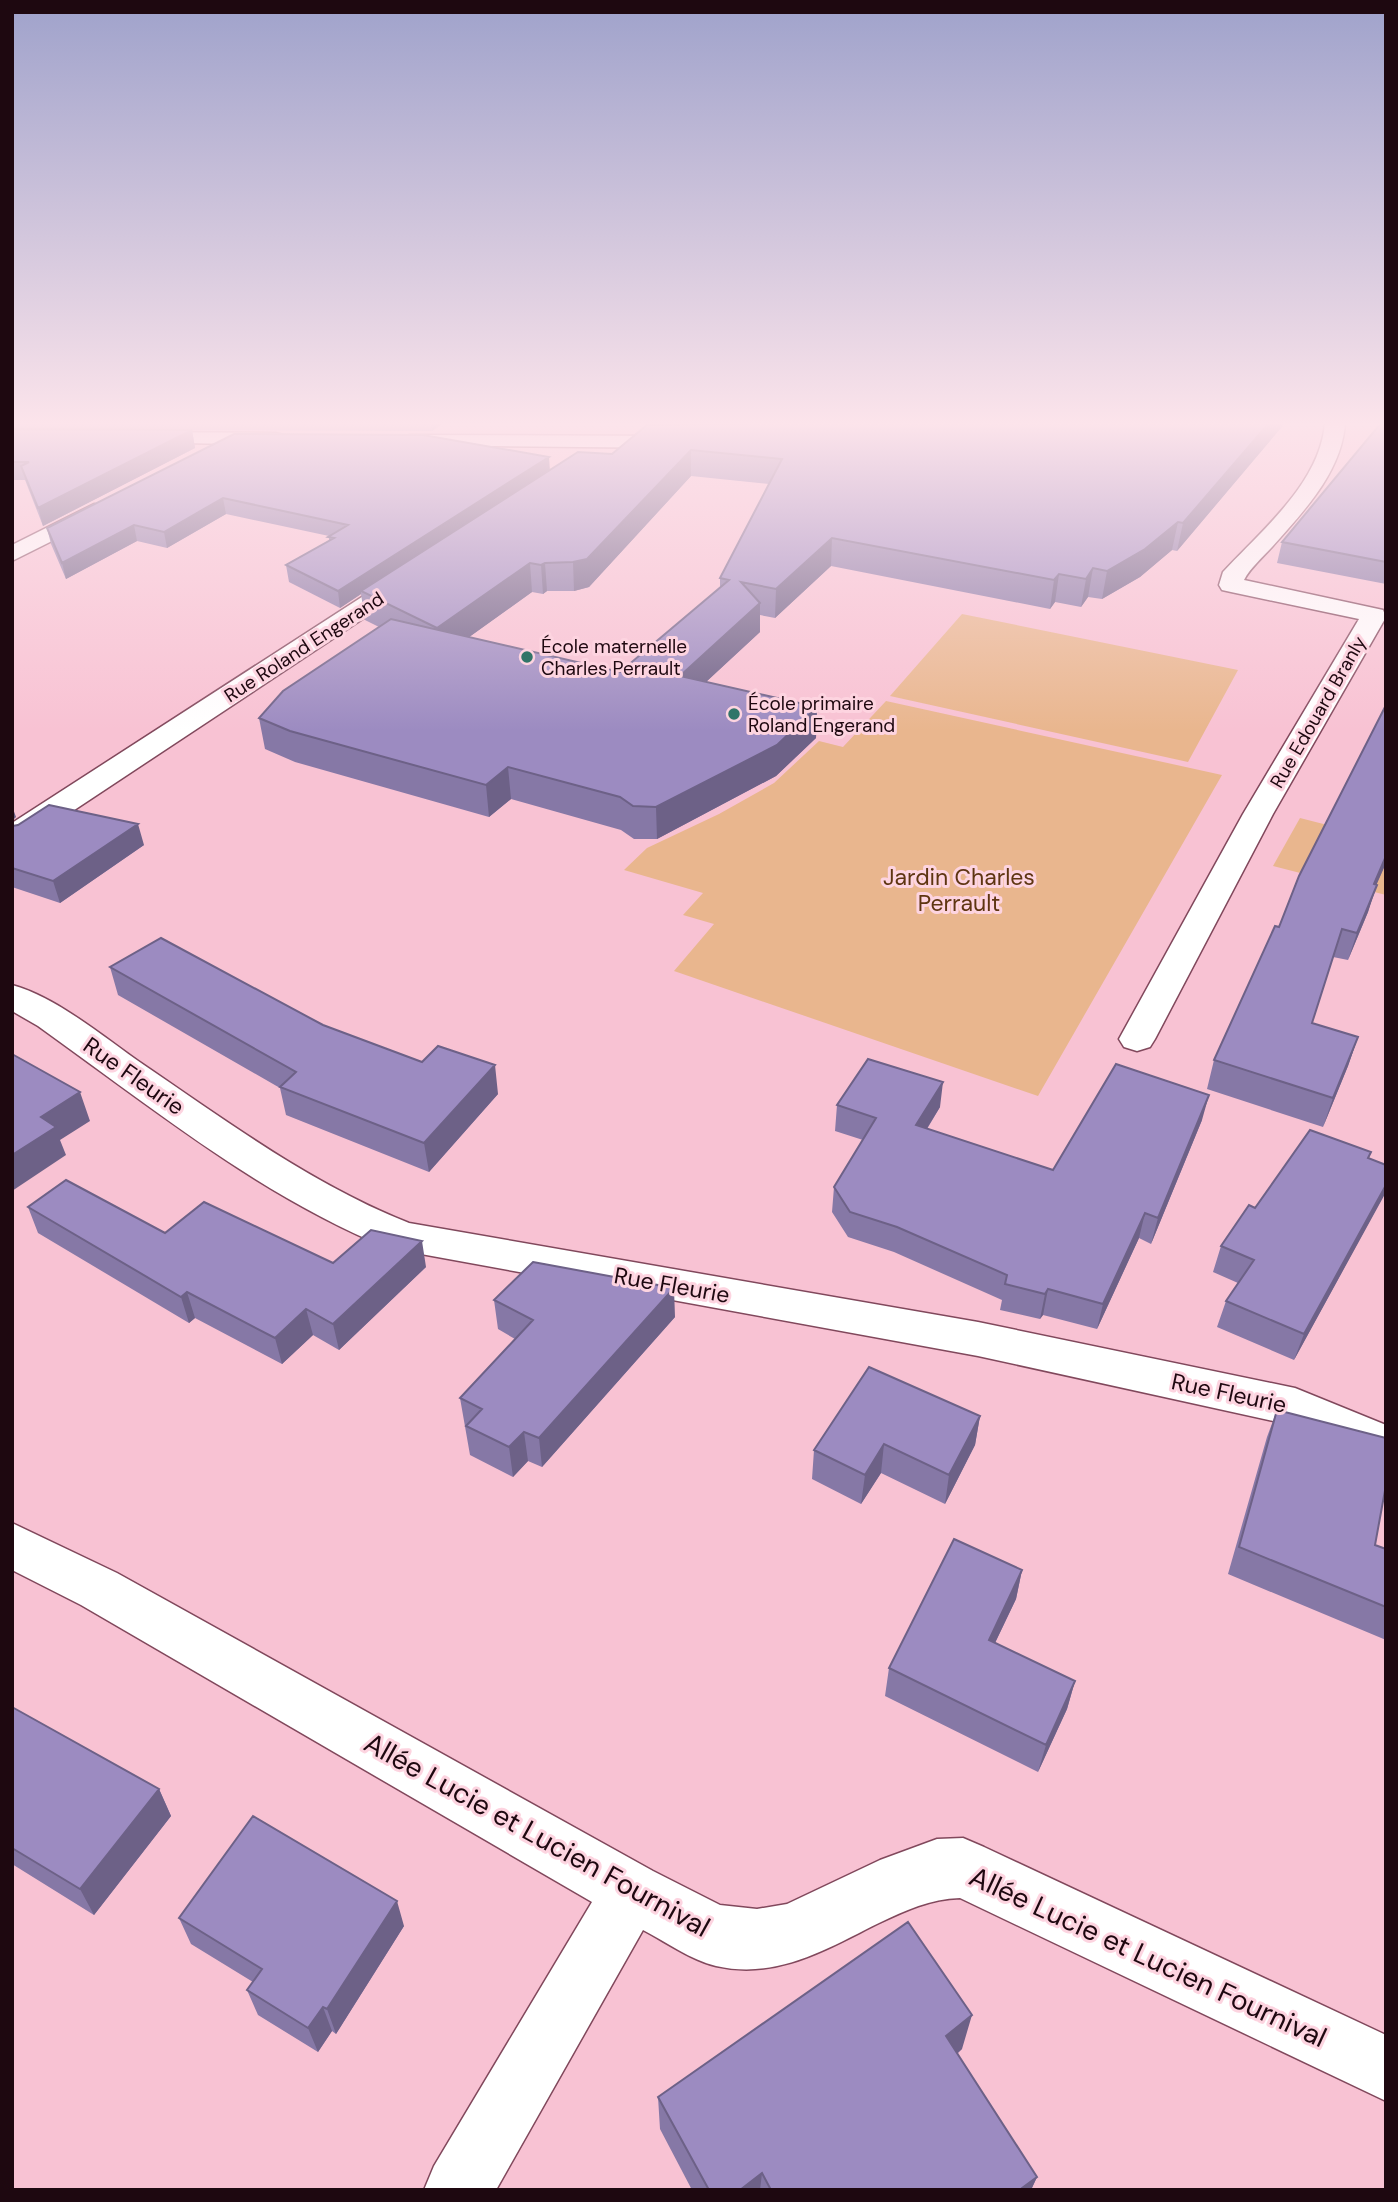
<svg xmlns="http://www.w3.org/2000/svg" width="1398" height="2202" viewBox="0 0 1398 2202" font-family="'DM Sans',sans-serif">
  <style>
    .green { fill: #e9b68e }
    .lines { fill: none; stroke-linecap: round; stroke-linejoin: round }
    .street-casing { stroke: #81485c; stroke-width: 3 }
    .street { fill: #fff; fill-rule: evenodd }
    .wall { fill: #8678a6; fill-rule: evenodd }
    .shaded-wall { fill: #6d6187 }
    .building { fill: #9c8bc1; stroke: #6d6187; stroke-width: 2 }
    .poi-dot { fill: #317568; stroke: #fdd4e0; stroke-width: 2.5 }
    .labels { text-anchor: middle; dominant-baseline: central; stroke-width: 6; stroke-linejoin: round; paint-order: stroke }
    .far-poi-label { font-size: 19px; fill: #1e0810; stroke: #fdd4e0; text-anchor: start }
    .far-street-label { font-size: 19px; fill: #1e0810; stroke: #fdd4e0 }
    .park-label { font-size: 23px; fill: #5e3511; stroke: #fdd4e0 }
    .street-label { font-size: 23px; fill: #1e0810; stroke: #fdd4e0 }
    .near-street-label { font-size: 28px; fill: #1e0810; stroke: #fdd4e0 }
  </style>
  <rect width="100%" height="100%" fill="#f8c2d3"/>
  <!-- green -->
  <path class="green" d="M 962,614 L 1238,670 L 1188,762 L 890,696 Z
    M 886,701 L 1222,775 L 1038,1096 L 674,971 L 714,924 L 683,915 L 703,893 L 624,870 L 647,848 L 719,814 L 774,783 L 819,741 L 843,747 Z
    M 1300,818 L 1386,840 L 1386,895 L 1273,866 Z"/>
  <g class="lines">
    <!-- street casing -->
    <g class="street-casing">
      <path id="street" d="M 1325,423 L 1345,423 C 1342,472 1303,512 1272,547 C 1262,558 1250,568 1244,580 L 1383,610 L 1386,617 L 1273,814 L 1155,1039 L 1150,1047 L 1137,1051 L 1124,1047 L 1119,1039 L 1243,814 L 1359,619 L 1231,592 L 1222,590 L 1219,585 L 1223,572 C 1262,530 1320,483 1325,423 Z
        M 140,432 L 276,433 L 283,435 L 286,439 L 283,443 L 276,445 L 133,442 L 130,438 L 133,434 Z
        M 410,435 L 679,436 L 686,438 L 689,442 L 686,446 L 679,448 L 403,445 L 400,441 L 403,437 Z
        M 94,504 L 102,506 L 105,511 L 102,516 L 12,561 L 12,545 Z
        M 408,571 L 417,573 L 420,578 L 417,583 L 23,844 L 12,846 L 12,823 L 399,573 Z
        M 12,985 C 57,997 106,1039 144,1065 C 229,1123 313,1185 409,1223 L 978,1322 L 1295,1388 L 1386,1425 L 1386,1465 L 1287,1424 L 978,1356 L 388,1248 C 260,1196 150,1106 38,1026 L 12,1011 Z
        M 12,1523 L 117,1573 L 653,1871 L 720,1905 L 757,1909 L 787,1904 L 880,1860 L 937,1839 L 963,1838 L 984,1847 L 1386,2035 L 1386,2101 L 960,1898 C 930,1899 906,1910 879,1923 C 826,1949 777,1980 716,1966 C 691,1960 666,1942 643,1930 L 496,2190 L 424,2190 L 434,2166 L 592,1902 L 81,1605 L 12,1570 Z"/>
    </g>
    <!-- street -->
    <use href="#street" class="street"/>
  </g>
  <!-- wall -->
  <path class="wall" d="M 12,423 L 444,423 L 432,431 L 12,429 Z
    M 655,423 L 1285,423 L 1177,551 L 1172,550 L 1140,577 L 1102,599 L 1088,597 L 1081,607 L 1055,602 L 1050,609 L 831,566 L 775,618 L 760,615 L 760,632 L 706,682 L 817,707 L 816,738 L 776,776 L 657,839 L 634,839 L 621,830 L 511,799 L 489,817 L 295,762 L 265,749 L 259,718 L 379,627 L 365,620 L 361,594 L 340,608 L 289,582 L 286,565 L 329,541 L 329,536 L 226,514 L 167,548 L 137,541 L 66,579 L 51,544 L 47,528 L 234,434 L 549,470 L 612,454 L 655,425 ZM 691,476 L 769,484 L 720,578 L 720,588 L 620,672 L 469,637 L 532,592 L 543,594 L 547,591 L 574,591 L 589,587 Z
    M 1386,423 L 1386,584 L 1277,563 L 1282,542 Z
    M 12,429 L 192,430 L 195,448 L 43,526 L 25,480 L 12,480 Z
    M 1386,705 L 1386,863 L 1376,885 L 1368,912 L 1348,960 L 1333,957 L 1312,1023 L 1358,1037 L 1348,1066 L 1323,1127 L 1207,1089 L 1214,1060 Z
    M 12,826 L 144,845 L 60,903 L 12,887 Z
    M 110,967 L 323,1025 L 422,1062 L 498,1094 L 429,1172 L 286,1115 L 280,1088 L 118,995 Z
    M 837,1105 L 940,1107 L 927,1129 L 1053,1170 L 1202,1120 L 1151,1244 L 1139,1238 L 1097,1329 L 1043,1315 L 1040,1319 L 1000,1310 L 1002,1300 L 894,1252 L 848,1237 L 832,1212 L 834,1187 L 863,1140 L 835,1131 Z
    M 1371,1152 L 1368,1158 L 1386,1165 L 1386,1191 L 1294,1360 L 1217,1327 L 1226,1301 L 1238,1283 L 1213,1272 L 1221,1246 L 1255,1208 Z
    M 28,1207 L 333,1263 L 426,1267 L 339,1350 L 313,1335 L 282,1364 L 195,1318 L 189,1323 L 38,1233 Z
    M 494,1300 L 675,1317 L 542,1467 L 528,1461 L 513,1477 L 470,1455 L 460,1398 L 515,1339 L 498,1329 Z
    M 1277,1410 L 1375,1545 L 1386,1549 L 1386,1640 L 1228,1574 L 1267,1437 Z
    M 980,1416 L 975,1445 L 945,1504 L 881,1473 L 861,1504 L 812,1479 L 814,1450 Z
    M 1022,1570 L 1016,1599 L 995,1643 L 1075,1681 L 1067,1709 L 1038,1772 L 885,1696 L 889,1668 Z
    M 12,1707 L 159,1789 L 171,1816 L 94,1915 L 12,1864 Z
    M 179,1918 L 404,1926 L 336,2034 L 332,2031 L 318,2052 L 258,2015 L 247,1990 L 253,1982 L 191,1944 Z
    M 962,2049 L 957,2054 L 1037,2177 L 1031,2190 L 692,2190 L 660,2129 L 658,2097 Z"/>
  <!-- shaded-wall -->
  <path class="shaded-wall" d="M 431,423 L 444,423 L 432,431 Z
    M 1269,423 L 1285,423 L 1177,551 L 1183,523 Z
    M 192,430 L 195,448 L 43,526 L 38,508 Z
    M 691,450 L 691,476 L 589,587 L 574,591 L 573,562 Z
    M 549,457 L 550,472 L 361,591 L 361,594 L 340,608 L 338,591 Z
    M 223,498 L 226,514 L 167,548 L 164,532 Z
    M 1178,522 L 1172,550 L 1140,577 L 1102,599 L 1107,571 Z
    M 134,525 L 137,541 L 66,579 L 62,563 Z
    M 832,538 L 831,566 L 775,618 L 776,589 Z
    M 530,563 L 532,592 L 440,658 L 437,628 Z
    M 545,563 L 547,591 L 543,594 L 541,565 Z
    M 1093,568 L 1088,597 L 1081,607 L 1086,579 Z
    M 1059,574 L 1055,602 L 1050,609 L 1054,580 Z
    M 760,603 L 760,632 L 680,706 L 680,676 Z
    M 817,707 L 816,738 L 776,776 L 657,839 L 656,807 Z
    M 508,767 L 511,799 L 489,817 L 486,785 Z
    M 12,806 L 16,817 L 12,821 Z
    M 138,824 L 144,845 L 60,903 L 53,881 Z
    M 1386,856 L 1386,863 L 1365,911 L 1374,884 Z
    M 1377,885 L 1368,912 L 1348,960 L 1357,933 Z
    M 1358,1037 L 1348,1066 L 1323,1127 L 1333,1098 Z
    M 495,1065 L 498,1094 L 429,1172 L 424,1143 Z
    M 943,1082 L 940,1107 L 913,1151 L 916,1125 Z
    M 80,1092 L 90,1121 L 60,1140 L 66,1155 L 12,1191 L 12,1155 L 41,1117 Z
    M 1209,1095 L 1202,1120 L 1151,1244 L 1158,1218 Z
    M 1386,1185 L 1385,1194 L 1294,1360 L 1304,1334 Z
    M 1145,1213 L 1139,1238 L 1097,1329 L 1103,1304 Z
    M 422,1241 L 426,1267 L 339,1350 L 333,1324 Z
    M 674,1288 L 675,1317 L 542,1467 L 539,1438 Z
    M 1048,1289 L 1043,1315 L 1040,1319 L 1045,1294 Z
    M 187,1292 L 195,1318 L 189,1323 L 181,1297 Z
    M 306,1309 L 313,1335 L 282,1364 L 275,1338 Z
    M 980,1416 L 975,1445 L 945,1504 L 949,1475 Z
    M 524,1432 L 528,1461 L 513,1477 L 509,1447 Z
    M 884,1444 L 881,1473 L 861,1504 L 865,1475 Z
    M 1022,1570 L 1016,1599 L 983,1668 L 989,1640 Z
    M 1075,1681 L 1067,1709 L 1038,1772 L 1046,1745 Z
    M 159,1789 L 171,1816 L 94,1915 L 80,1889 Z
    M 397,1901 L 404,1926 L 336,2034 L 327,2009 Z
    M 323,2007 L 332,2031 L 318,2052 L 308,2028 Z
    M 972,2015 L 962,2049 L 937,2070 L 946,2036 Z
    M 762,2173 L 760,2190 L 740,2190 Z
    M 1037,2177 L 1031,2190 L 1021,2190 L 1022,2188 Z"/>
  <!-- building -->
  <path class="building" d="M 758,423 L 1269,423 L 1183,523 L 1178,522 L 1145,549 L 1107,571 L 1093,568 L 1086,579 L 1059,574 L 1054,580 L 832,538 L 776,589 L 741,582 L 760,603 L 680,676 L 817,707 L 777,745 L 656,807 L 633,806 L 620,797 L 508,767 L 486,785 L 290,731 L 259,718 L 283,691 L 391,619 L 620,672 L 729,580 L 720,578 L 782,459 L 691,450 L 587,559 L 573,562 L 545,563 L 541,565 L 530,563 L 437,628 L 361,591 L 578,452 L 612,454 L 647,425 L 734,424 Z
    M 1381,423 L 1386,423 L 1386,562 L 1282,542 Z
    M 12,429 L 192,430 L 38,508 L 21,466 L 29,462 L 12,462 Z
    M 234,434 L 423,435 L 549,457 L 338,591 L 286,565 L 334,538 L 328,537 L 348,525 L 223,498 L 164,532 L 134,525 L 62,563 L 47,528 Z
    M 1386,705 L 1386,856 L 1374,884 L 1377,885 L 1357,933 L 1342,929 L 1312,1023 L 1358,1037 L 1333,1098 L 1214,1060 L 1275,926 L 1279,927 L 1299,876 Z
    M 49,805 L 138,824 L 53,881 L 12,868 L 12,826 L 18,825 Z
    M 161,938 L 323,1025 L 422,1062 L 438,1046 L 495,1065 L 424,1143 L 280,1087 L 296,1072 L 110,967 Z
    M 12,1054 L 80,1092 L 41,1117 L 56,1127 L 12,1155 Z
    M 868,1059 L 943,1082 L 916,1125 L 1053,1170 L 1116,1064 L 1209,1095 L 1158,1218 L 1145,1213 L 1103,1304 L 1048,1289 L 1045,1294 L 1005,1284 L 1007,1275 L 897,1227 L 850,1212 L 834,1187 L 876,1118 L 837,1105 Z
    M 1310,1130 L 1371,1152 L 1368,1158 L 1386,1165 L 1386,1185 L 1304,1334 L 1226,1301 L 1254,1260 L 1221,1246 L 1249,1205 L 1255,1208 Z
    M 66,1180 L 165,1233 L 204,1202 L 333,1263 L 371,1230 L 422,1241 L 333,1324 L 306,1309 L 275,1338 L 187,1292 L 181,1297 L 28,1207 Z
    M 533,1262 L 674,1288 L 539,1438 L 524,1432 L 509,1447 L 466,1426 L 482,1409 L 460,1398 L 533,1320 L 494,1300 Z
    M 869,1367 L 980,1416 L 949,1475 L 884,1444 L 865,1475 L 814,1450 Z
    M 1277,1410 L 1386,1438 L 1386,1485 L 1375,1545 L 1386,1549 L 1386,1607 L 1239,1547 Z
    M 954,1539 L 1022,1570 L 989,1640 L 1075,1681 L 1046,1745 L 889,1668 Z
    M 12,1707 L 159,1789 L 80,1889 L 12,1848 Z
    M 253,1816 L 397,1901 L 327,2009 L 323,2007 L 308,2028 L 247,1990 L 262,1969 L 179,1918 Z
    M 908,1922 L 972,2015 L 946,2036 L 1037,2177 L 1022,2188 L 1023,2190 L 771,2190 L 762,2173 L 740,2190 L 709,2190 L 658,2097 Z"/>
  <!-- sky -->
  <linearGradient id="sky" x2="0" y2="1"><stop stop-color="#9fa2cb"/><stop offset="0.58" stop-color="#fce4eb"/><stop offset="1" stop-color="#fce4eb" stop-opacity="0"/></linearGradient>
  <rect width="1398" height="731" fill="url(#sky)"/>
  <!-- markers -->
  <g class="poi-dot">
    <circle cx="527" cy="657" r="7"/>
    <circle cx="734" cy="714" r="7"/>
  </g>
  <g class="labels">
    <!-- far-poi labels -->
    <g class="far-poi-label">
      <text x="541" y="646">École maternelle<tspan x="541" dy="22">Charles Perrault</tspan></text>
      <text x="748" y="703">École primaire<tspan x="748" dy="22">Roland Engerand</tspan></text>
    </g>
    <!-- far-street labels -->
    <g class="far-street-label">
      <text transform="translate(304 647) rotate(-33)">Rue Roland Engerand</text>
      <text transform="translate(1318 712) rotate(-60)">Rue Edouard Branly</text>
    </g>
    <!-- park labels -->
    <g class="park-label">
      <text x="959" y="877">Jardin Charles<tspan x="959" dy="26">Perrault</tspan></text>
    </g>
    <!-- street labels -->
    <g class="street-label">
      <text transform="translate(134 1076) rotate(35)">Rue Fleurie</text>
      <text transform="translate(672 1285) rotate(10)">Rue Fleurie</text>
      <text transform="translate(1229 1393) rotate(12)">Rue Fleurie</text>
    </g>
    <!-- near-street labels -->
    <g class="near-street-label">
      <text transform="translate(537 1835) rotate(29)">Allée Lucie et Lucien Fournival</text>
      <text transform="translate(1148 1957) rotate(25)">Allée Lucie et Lucien Fournival</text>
    </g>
  </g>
  <!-- border -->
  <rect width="1398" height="2202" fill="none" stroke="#1e0810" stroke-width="28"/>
</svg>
